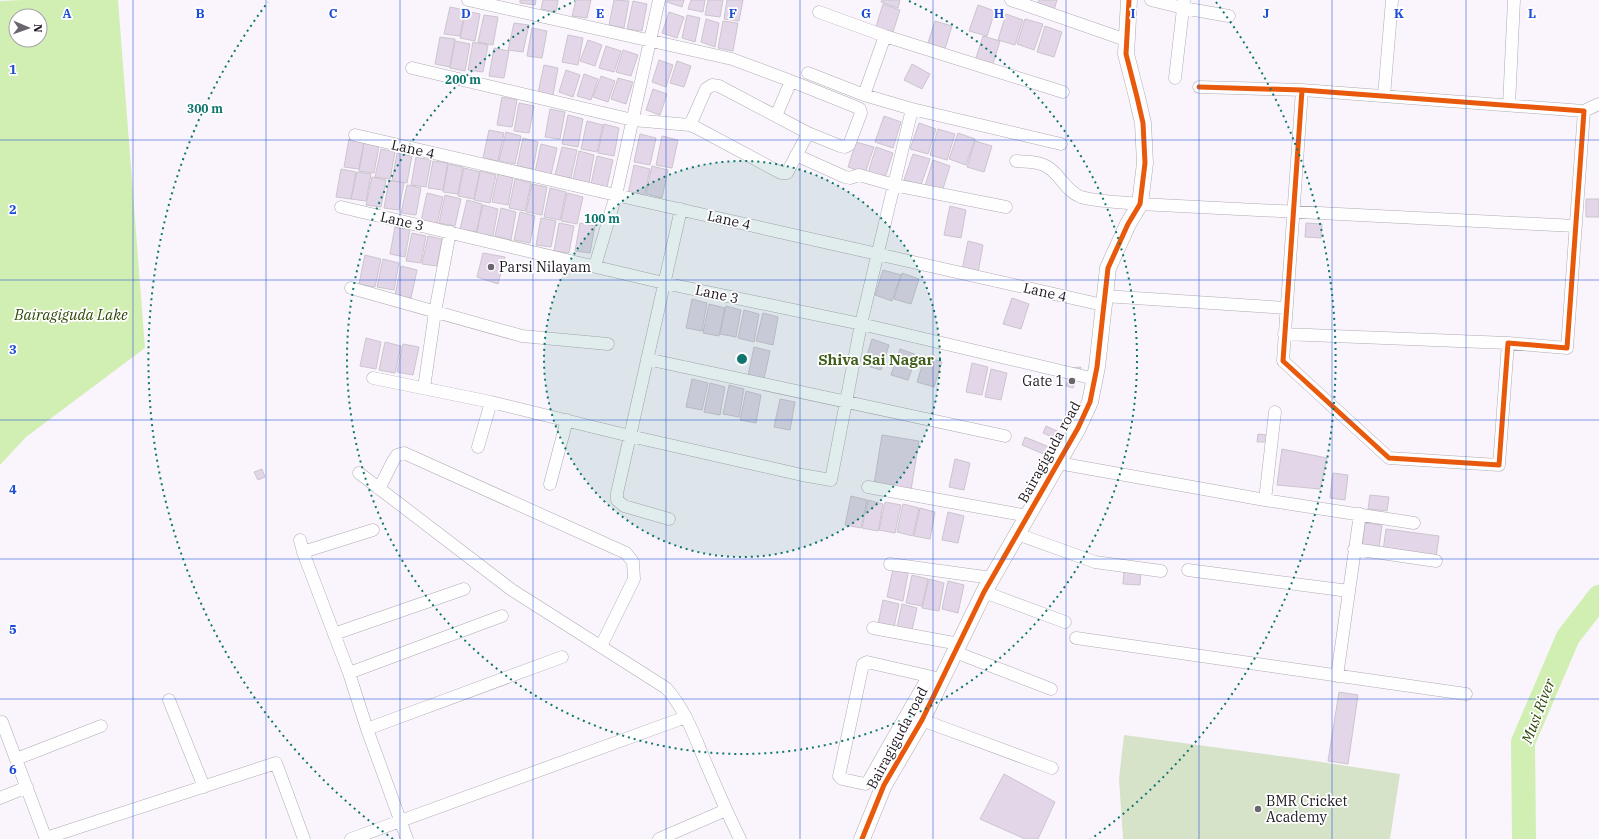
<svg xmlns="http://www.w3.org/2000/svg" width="1599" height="839" viewBox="0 0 1599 839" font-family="'IBM Plex Serif',serif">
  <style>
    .green { fill: #d6e3c9 }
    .water { fill: #d2efb3; fill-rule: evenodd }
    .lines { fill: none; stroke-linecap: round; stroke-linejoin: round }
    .river { stroke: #d2efb3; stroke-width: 24 }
    .building { fill: #e3d6e8; stroke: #cbc5ce }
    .street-casing { stroke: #b0aab2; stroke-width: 13 }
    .secondary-casing { stroke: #b0aab2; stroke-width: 17 }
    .street { stroke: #fefeff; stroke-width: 12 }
    .secondary { stroke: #fefeff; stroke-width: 16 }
    .cycleway-casing { stroke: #fff; stroke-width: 8 }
    .cycleway { stroke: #e8590c; stroke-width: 5 }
    .grid { fill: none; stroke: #1d4ed8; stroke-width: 1; stroke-opacity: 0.55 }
    .ring { fill: none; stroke: #0f766e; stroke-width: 2; stroke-dasharray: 2 4 }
    .poi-dot { fill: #6b656e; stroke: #fff; stroke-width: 1.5 }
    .labels { text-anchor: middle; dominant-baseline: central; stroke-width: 3.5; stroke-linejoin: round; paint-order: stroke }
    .street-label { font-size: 14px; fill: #1e1721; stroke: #fff }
    .poi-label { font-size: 14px; fill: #1e1721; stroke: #fff; text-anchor: start }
    .water-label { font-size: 15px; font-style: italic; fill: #2e4808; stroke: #fff }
    .neighbourhood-label { font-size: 15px; font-weight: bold; fill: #405e1b; stroke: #fff }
    .grid-label { font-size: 13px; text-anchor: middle; font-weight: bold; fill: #1d4ed8; stroke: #fff; stroke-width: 3.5; stroke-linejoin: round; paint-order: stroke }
    .centre { fill: #0f766e; stroke: #fff; stroke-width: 2 }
    .ring-label { font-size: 12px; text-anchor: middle; font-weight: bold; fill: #0f766e; stroke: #fff; stroke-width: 3.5; stroke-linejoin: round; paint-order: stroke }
  </style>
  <rect width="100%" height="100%" fill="#faf5fc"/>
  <!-- green -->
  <path class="green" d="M 1124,735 L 1295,758 L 1400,774 L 1390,839 L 1123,839 L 1119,779 Z"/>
  <!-- water -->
  <path class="water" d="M 22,0 L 118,0 L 145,348 L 26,437 L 0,465 L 0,1 ZM 16,16 L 40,16 L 40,40 L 16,40 Z"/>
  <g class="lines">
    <!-- river -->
    <path class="river" d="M 1524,839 L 1523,742 L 1568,637 L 1599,597"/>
  </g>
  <!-- building -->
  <path class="building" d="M 520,0 L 536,0 L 535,5 L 520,3 Z
    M 543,0 L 558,0 L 556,12 L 541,9 Z
    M 576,0 L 591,0 L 587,18 L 572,16 Z
    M 614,0 L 629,1 L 624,28 L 609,25 Z
    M 668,0 L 684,0 L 682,7 L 667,2 Z
    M 691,0 L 705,0 L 703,12 L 688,9 Z
    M 708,0 L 723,0 L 720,17 L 705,15 Z
    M 727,0 L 743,0 L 739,21 L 724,19 Z
    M 882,0 L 900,0 L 898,8 L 881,2 Z
    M 1039,0 L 1057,0 L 1054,10 L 1037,5 Z
    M 633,1 L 647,4 L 642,31 L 627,29 Z
    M 883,4 L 900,10 L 892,35 L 875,30 Z
    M 978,5 L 995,11 L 987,36 L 969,31 Z
    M 450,7 L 465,10 L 460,36 L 444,34 Z
    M 466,11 L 480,14 L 475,41 L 460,38 Z
    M 669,12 L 684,17 L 677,38 L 662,33 Z
    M 1006,14 L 1023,20 L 1015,45 L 998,40 Z
    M 484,15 L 498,17 L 493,45 L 478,42 Z
    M 687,15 L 700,18 L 695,42 L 682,38 Z
    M 706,19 L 719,23 L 715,47 L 701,42 Z
    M 1025,19 L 1043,24 L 1034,50 L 1017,44 Z
    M 723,21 L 738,23 L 733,51 L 718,48 Z
    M 935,21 L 952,26 L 944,52 L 927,46 Z
    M 514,23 L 529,25 L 523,52 L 508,50 Z
    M 1045,26 L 1062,32 L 1054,57 L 1037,52 Z
    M 532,28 L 547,31 L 542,58 L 527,56 Z
    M 568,35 L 583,38 L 578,65 L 562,62 Z
    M 983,36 L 1000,41 L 992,67 L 975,61 Z
    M 440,37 L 455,39 L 450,67 L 435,64 Z
    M 588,40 L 602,45 L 595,66 L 580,61 Z
    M 455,41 L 470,44 L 465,71 L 450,68 Z
    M 473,42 L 488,45 L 483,72 L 468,70 Z
    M 606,46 L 621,51 L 614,72 L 599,68 Z
    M 494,48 L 509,51 L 504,78 L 489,76 Z
    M 623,50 L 638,55 L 631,76 L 616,72 Z
    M 659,60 L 673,65 L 666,87 L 652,82 Z
    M 677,61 L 691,66 L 684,87 L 670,83 Z
    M 912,64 L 930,74 L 922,89 L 904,80 Z
    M 544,65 L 558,68 L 553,95 L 538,93 Z
    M 566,70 L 580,75 L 573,97 L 559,92 Z
    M 584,74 L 598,79 L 591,100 L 577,96 Z
    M 601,76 L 615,81 L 608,102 L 593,97 Z
    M 618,78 L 633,82 L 626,104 L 611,99 Z
    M 653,89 L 667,94 L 660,115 L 646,110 Z
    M 502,97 L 517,100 L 512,127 L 497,125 Z
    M 519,103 L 534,106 L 529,133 L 514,131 Z
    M 550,109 L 565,112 L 560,139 L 545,137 Z
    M 568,115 L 583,119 L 578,147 L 562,144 Z
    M 884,116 L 901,122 L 893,148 L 875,142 Z
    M 587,121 L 603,125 L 597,152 L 581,149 Z
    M 919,123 L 936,129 L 928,154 L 910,149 Z
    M 604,124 L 619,128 L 614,156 L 598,153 Z
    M 938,129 L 955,134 L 947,160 L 930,155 Z
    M 489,130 L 504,133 L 498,161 L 483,158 Z
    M 506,132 L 521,136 L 515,164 L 499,161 Z
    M 958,133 L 975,139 L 966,165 L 949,159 Z
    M 640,134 L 656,138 L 650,165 L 634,162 Z
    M 662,136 L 678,140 L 672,168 L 656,165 Z
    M 523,138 L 538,142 L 533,169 L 517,166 Z
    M 349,139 L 364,142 L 359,169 L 344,167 Z
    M 975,141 L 992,146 L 984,172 L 967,167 Z
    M 856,142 L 874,147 L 865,173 L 848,167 Z
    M 364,143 L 379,146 L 374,173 L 359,171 Z
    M 541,144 L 557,148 L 551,175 L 535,172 Z
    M 562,147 L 577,150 L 571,178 L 555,175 Z
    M 876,147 L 893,153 L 885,178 L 868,173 Z
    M 381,149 L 395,152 L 390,179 L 375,177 Z
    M 579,151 L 594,155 L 589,183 L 573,180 Z
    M 397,153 L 412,156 L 407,183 L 392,181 Z
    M 913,154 L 930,159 L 921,185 L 904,180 Z
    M 597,156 L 613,160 L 607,187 L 591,184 Z
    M 416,157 L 431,160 L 426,187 L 411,185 Z
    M 933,160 L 950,166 L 942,192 L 925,186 Z
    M 433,161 L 448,163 L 443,190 L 428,188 Z
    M 448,164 L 463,167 L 458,194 L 443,192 Z
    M 634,165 L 650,169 L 644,197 L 628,194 Z
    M 652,166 L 668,170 L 662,198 L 646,194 Z
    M 464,168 L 480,172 L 474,199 L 458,196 Z
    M 341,169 L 356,172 L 351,199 L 336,197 Z
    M 480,171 L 496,175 L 490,203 L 474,200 Z
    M 357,172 L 371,174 L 366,201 L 351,199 Z
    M 498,174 L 513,178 L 508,205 L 492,202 Z
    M 372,177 L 386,180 L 381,207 L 366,205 Z
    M 515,179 L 531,183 L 525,211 L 509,208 Z
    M 389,180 L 404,183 L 399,210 L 384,208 Z
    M 532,184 L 547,187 L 542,215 L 526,212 Z
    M 407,185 L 421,188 L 416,215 L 401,213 Z
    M 550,188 L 566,192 L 560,220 L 544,217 Z
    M 427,193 L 443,197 L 437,224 L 421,221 Z
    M 567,193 L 583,197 L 577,224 L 561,221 Z
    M 445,195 L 461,199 L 455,226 L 439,223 Z
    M 1586,199 L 1599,199 L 1599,217 L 1586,217 Z
    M 467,200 L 482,204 L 477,232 L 460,229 Z
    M 483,205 L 498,209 L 493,236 L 476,233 Z
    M 950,206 L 966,210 L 961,238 L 944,235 Z
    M 501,208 L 516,212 L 511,240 L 495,236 Z
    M 520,212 L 535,216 L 530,243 L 514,240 Z
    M 541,218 L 556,221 L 551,247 L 536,245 Z
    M 559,223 L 574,226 L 569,253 L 554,251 Z
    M 580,223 L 595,226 L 590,253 L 575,251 Z
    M 1306,223 L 1322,224 L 1321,238 L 1305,237 Z
    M 395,227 L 410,230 L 405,257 L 390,254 Z
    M 412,233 L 426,236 L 421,263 L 406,261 Z
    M 428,236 L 442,239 L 437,266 L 422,264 Z
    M 968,241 L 983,245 L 978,273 L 962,270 Z
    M 483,253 L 505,257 L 498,284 L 477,277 Z
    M 365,255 L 381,259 L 375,287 L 359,284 Z
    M 383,259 L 399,263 L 394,290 L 377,287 Z
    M 401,266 L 417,270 L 411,298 L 395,295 Z
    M 883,270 L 901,275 L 892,301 L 875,295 Z
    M 902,273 L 919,279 L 911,304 L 894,299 Z
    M 1012,298 L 1029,304 L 1021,329 L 1003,324 Z
    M 692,299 L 707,303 L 702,331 L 686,328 Z
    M 709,304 L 725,308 L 719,336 L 703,333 Z
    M 726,306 L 741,310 L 736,337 L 720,334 Z
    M 744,310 L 759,314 L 754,342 L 738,338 Z
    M 763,313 L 778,317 L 773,345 L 756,341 Z
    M 366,338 L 381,342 L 376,369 L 360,366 Z
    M 872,339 L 889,345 L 881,370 L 864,365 Z
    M 385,342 L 401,346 L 395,373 L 379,370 Z
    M 403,344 L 419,347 L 413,375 L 397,372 Z
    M 754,347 L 770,351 L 764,379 L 748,376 Z
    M 900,349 L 917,355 L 908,380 L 891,375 Z
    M 925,356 L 942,362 L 934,387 L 917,382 Z
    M 972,363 L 988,367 L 982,395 L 966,392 Z
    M 1081,367 L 1073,388 L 1066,386 L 1071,368 Z
    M 991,369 L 1007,373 L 1001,400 L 985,397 Z
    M 692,379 L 708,383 L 702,410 L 686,407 Z
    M 710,383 L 725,387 L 720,415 L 704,412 Z
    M 729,385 L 744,389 L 739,417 L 723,414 Z
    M 746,391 L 761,395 L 756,423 L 740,420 Z
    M 780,399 L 795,402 L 790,430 L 774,427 Z
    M 1046,426 L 1064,434 L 1061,441 L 1043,433 Z
    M 1258,434 L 1268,435 L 1267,442 L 1257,442 Z
    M 882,435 L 919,441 L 911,490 L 874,484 Z
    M 1025,437 L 1049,447 L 1046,455 L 1022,445 Z
    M 1282,449 L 1327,458 L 1320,489 L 1277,485 Z
    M 955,459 L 970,463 L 964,490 L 949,487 Z
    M 262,469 L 265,477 L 258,480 L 254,472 Z
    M 1333,473 L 1348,475 L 1345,500 L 1330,498 Z
    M 1370,495 L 1389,497 L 1387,511 L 1368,509 Z
    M 851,496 L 867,500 L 861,528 L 845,525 Z
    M 868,500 L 883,504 L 878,531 L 862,528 Z
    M 885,502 L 901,505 L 895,533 L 879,530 Z
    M 903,504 L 919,508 L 913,536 L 897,532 Z
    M 920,508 L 935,512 L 930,539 L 914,536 Z
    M 948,512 L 964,516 L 958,543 L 942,540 Z
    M 1365,523 L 1382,525 L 1379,548 L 1362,546 Z
    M 1386,529 L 1439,536 L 1436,557 L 1383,551 Z
    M 893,569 L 908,573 L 903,601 L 887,597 Z
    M 1124,570 L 1141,571 L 1140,585 L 1123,584 Z
    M 912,575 L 928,579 L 922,606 L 906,603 Z
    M 929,579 L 944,583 L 939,611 L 922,608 Z
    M 948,581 L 964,585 L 958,613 L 942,609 Z
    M 883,600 L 899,604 L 893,632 L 877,629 Z
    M 902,604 L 917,608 L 911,635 L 896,632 Z
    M 1339,692 L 1358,695 L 1348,764 L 1328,761 Z
    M 1004,774 L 1055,802 L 1038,839 L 1025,839 L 980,819 Z"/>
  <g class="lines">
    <!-- street casing -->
    <g class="street-casing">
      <path id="street" d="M 468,0 L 732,59 L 791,81 L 856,107 L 860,109 L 861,113 L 849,145 L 845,147 L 840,146 L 808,133 L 719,86 L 712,85 L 706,89 L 690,125
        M 1011,0 L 1126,40
        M 1151,0 L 1183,8 L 1229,16
        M 819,12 L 885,36
        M 412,68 L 633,120 L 690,125 L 697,128 L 781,173 L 787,173 L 808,133
        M 808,73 L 864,95 L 912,109 L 1061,144
        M 1175,78 L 1184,0
        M 1199,87 L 1302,90 L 1584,111 L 1567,348 L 1508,343 L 1499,465 L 1389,458 L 1283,361 L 1302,90
        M 864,95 L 885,36 L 1063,92
        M 1384,96 L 1392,0
        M 1509,105 L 1514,0
        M 1584,111 L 1599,104
        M 776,116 L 791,81
        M 355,135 L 616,195 L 1103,305
        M 796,155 L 845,177 L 850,178 L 859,175 L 894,185 L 1006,207
        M 1016,161 C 1027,162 1040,161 1049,168 C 1061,176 1067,192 1081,197 C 1098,202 1122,202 1140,204 L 1576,226
        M 341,207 L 664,283 L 861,324 L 1095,379
        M 681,209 L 630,436 L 802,475 L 831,480 L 861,324 L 912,109
        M 595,266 L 616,195 L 659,0
        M 351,288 L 522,336 L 608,344
        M 1104,296 L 1286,308
        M 1284,334 L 1508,343
        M 647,359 L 1005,436
        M 373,378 L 491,402 L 630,436 L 617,493 L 617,500 L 624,506 L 669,519
        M 424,388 L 435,312 L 450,232
        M 1275,412 L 1265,500 L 1414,523
        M 478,447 L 491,402
        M 1058,463 L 1265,500
        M 359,473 L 512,590 L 666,688 C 685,709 694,735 705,761 C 716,787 727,813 740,839
        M 550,484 L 567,420
        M 868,487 L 1028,516
        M 379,489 L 393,461 L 397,455 L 404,453 L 626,553 L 633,562 L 634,579 L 601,646
        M 1017,534 L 1095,562 L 1161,571
        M 300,540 L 303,552 L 349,673 L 367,729 L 407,839
        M 1354,549 L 1436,561
        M 303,552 L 373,530
        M 890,564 L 992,578
        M 1188,570 L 1349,591
        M 984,592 L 1065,622
        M 873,628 L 959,644
        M 334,634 L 464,589
        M 1076,638 L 1466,694
        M 955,652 L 1051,689
        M 349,673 L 502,616
        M 1337,676 L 1360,514
        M 169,700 L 204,787
        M 922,720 L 1052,768
        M 0,723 L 2,722 L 46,839
        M 367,729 L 562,657
        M 891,741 L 928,677
        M 905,749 L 891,741 L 868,782 L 865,784 L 842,779 L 839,776 L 863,664 L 867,662 L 941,679
        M 16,759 L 101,726
        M 0,798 L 27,787
        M 46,838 L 276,763 L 304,839
        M 351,839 L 686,717
        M 659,839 L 726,810"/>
    </g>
    <!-- secondary casing -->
    <g class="secondary-casing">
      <path id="secondary" d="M 862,839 L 884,785 L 922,720 L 984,592 L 1078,428 L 1090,402 L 1097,367 L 1108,268 L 1128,224 L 1140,204 L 1145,163 L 1143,123 L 1137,97 L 1126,54 L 1129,0"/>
    </g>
    <!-- street -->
    <use href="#street" class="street"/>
    <!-- secondary -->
    <use href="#secondary" class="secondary"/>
    <!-- cycleway casing -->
    <g class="cycleway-casing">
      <path id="cycleway" d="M 1199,87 L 1302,90 L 1584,111 L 1567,348 L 1508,343 L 1499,465 L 1389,458 L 1283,361 L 1302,90
        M 862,839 L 884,785 L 922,720 L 984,592 L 1078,428 L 1090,402 L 1097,367 L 1108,268 L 1128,224 L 1140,204 L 1145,163 L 1143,123 L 1137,97 L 1126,54 L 1129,0"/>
    </g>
    <!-- cycleway -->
    <use href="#cycleway" class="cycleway"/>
  </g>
  <!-- grid -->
  <path class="grid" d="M 133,0 L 133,839M 266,0 L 266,839M 400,0 L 400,839M 533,0 L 533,839M 666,0 L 666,839M 800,0 L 800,839M 933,0 L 933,839M 1066,0 L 1066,839M 1199,0 L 1199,839M 1332,0 L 1332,839M 1466,0 L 1466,839M 0,140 L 1599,140M 0,280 L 1599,280M 0,420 L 1599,420M 0,559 L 1599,559M 0,699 L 1599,699"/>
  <!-- distance rings -->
  <circle cx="742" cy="359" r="198" fill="#0f766e" fill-opacity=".12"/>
  <g class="ring">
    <circle cx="742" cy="359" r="198"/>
    <path d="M909 1A395 395 0 1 1 575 1"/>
    <path d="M393 839A593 593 0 0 1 268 2M1216 2A593 593 0 0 1 1091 839"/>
  </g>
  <!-- markers -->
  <g class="poi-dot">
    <circle cx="491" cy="267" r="4"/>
    <circle cx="1072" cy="381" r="4"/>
    <circle cx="1258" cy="809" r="4"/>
  </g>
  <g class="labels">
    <!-- street labels -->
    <g class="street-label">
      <text transform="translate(413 149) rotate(13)">Lane 4</text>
      <text transform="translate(729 220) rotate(13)">Lane 4</text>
      <text transform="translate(402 221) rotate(13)">Lane 3</text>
      <text transform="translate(1045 292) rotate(13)">Lane 4</text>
      <text transform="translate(717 294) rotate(12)">Lane 3</text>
      <text transform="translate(1049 452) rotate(-61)">Bairagiguda road</text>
      <text transform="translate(897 738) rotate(-62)">Bairagiguda road</text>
    </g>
    <!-- poi labels -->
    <g class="poi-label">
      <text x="499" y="267">Parsi Nilayam</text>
      <text x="1064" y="381" text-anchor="end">Gate 1</text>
      <text x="1266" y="801">BMR Cricket<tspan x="1266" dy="16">Academy</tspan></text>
    </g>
    <!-- water labels -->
    <g class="water-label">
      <text x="71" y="314">Bairagiguda Lake</text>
      <text transform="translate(1538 711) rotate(-69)">Musi River</text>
    </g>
    <!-- neighbourhood labels -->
    <g class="neighbourhood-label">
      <text x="876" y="359">Shiva Sai Nagar</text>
    </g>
  </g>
  <g class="grid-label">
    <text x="67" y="18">A</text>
    <text x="200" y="18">B</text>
    <text x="333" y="18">C</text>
    <text x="466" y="18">D</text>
    <text x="600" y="18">E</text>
    <text x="733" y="18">F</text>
    <text x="866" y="18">G</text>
    <text x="999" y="18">H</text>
    <text x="1133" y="18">I</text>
    <text x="1266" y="18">J</text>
    <text x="1399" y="18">K</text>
    <text x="1532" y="18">L</text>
    <text x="13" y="74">1</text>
    <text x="13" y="214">2</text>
    <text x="13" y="354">3</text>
    <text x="13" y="494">4</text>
    <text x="13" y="634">5</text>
    <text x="13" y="774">6</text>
  </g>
  <circle cx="742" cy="359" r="6" class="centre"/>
  <g class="ring-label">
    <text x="463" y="84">200 m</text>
    <text x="205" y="113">300 m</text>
    <text x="602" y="223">100 m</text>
  </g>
  <!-- north arrow -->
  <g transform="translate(28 28) rotate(92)"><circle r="19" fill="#ffffff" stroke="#a5a2a6"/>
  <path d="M0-3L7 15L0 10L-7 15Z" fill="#6b656e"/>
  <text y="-6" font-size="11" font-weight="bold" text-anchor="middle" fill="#1e1721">N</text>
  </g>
</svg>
